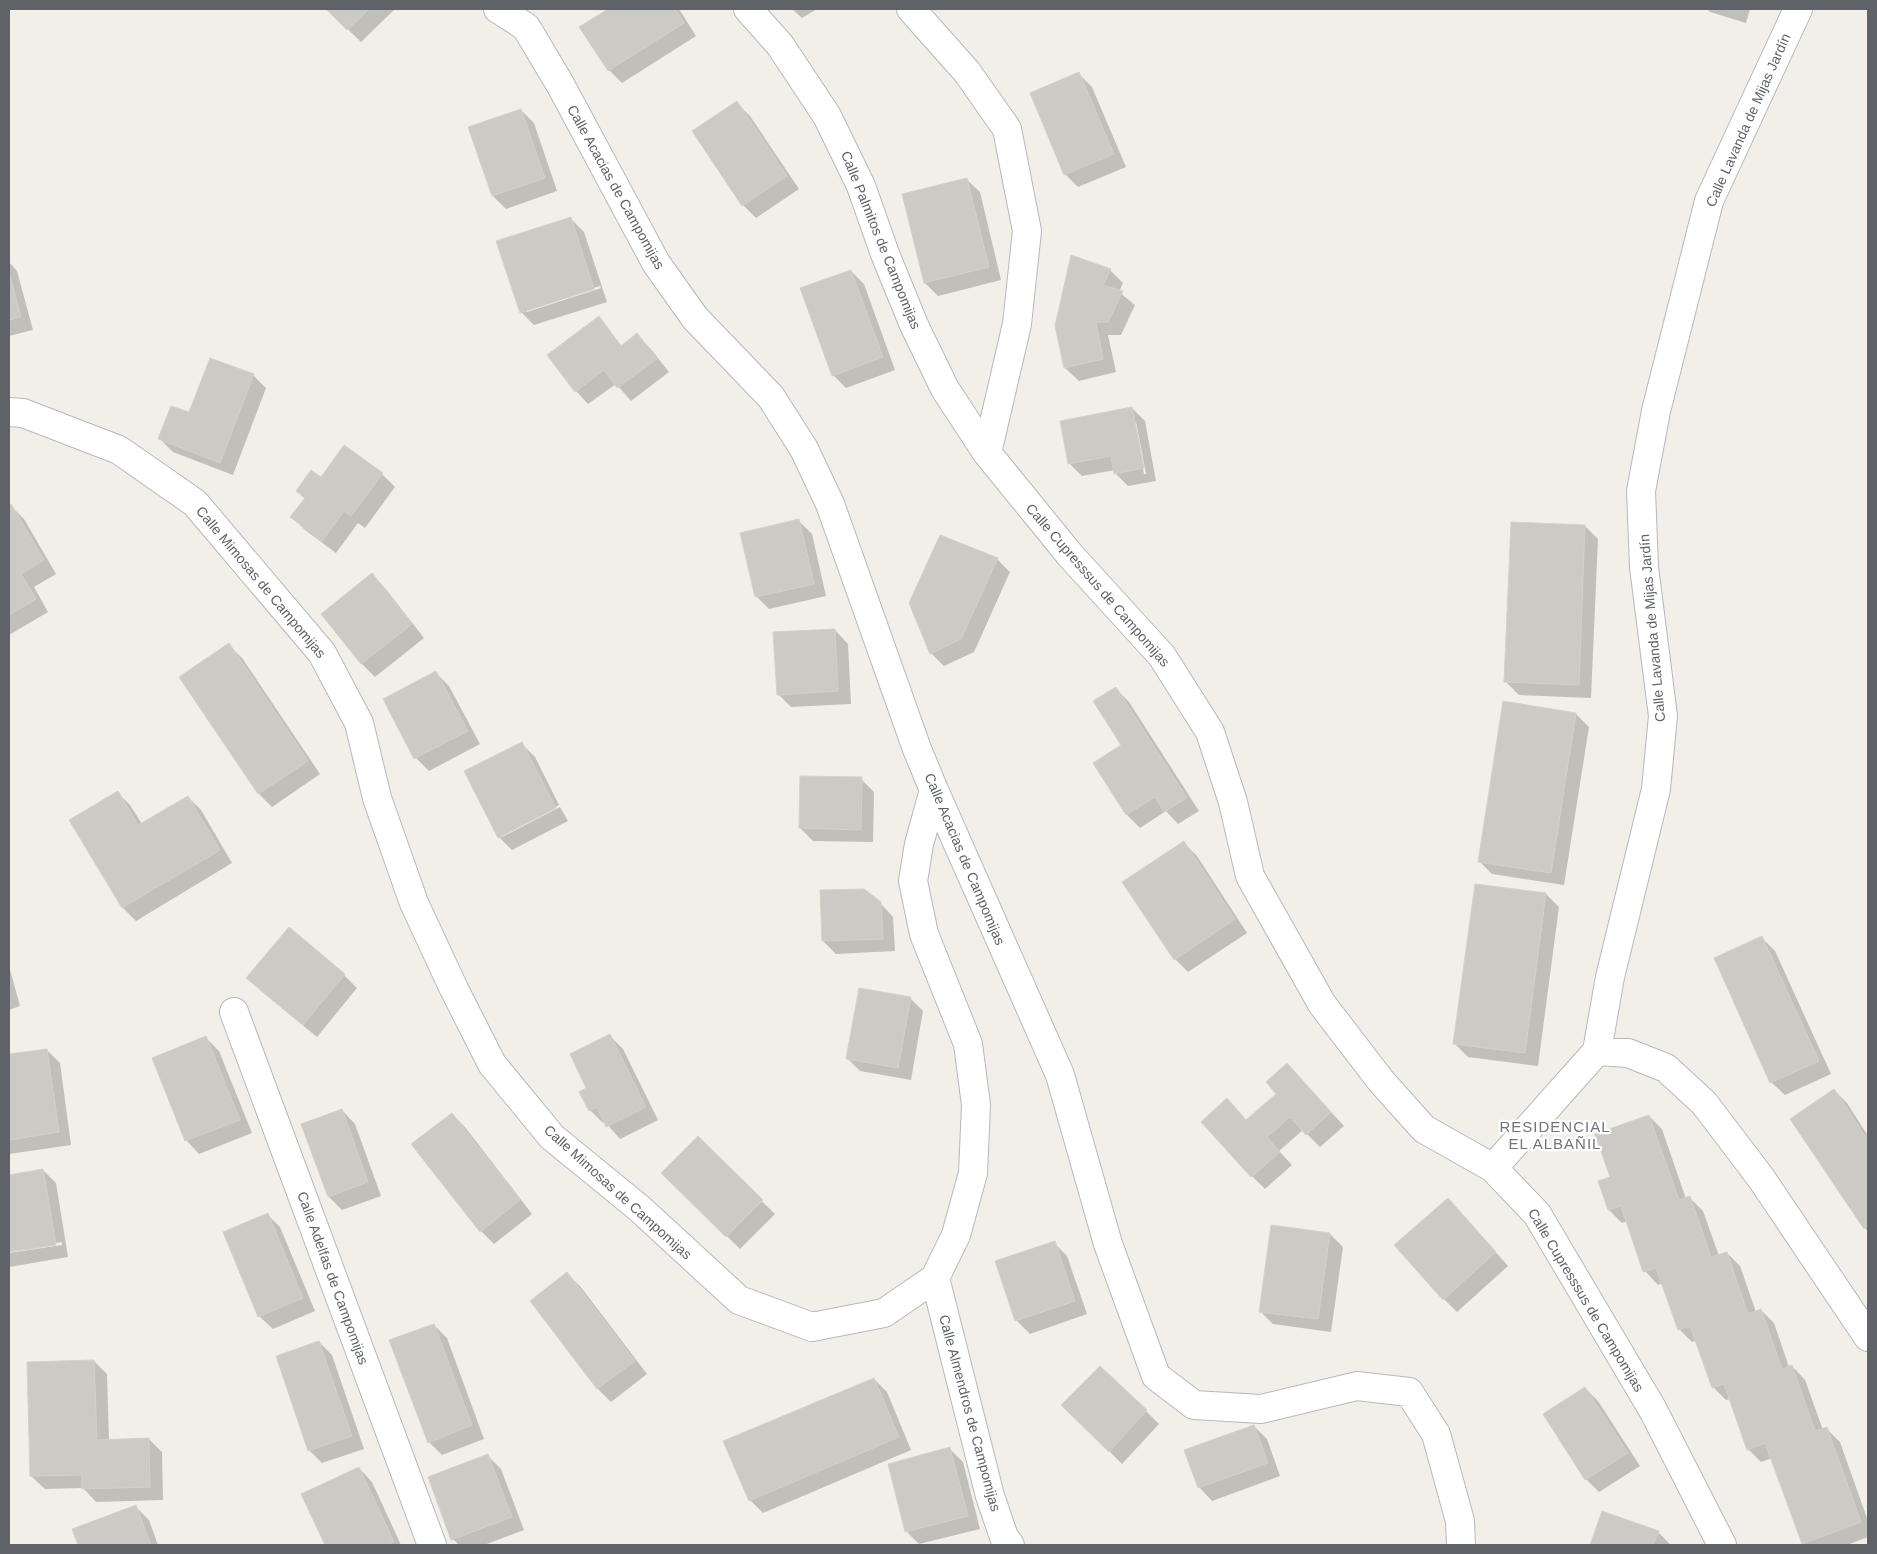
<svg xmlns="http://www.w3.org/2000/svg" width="1877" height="1554" viewBox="0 0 1877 1554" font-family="Helvetica,sans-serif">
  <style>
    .shadow { fill: #0003; fill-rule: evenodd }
    .building { fill: #cccac5; stroke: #d6d1c6 }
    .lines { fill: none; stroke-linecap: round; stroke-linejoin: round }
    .minor-casing { stroke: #b5b8bc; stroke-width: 30 }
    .minor { stroke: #fff; stroke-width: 28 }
    .labels { text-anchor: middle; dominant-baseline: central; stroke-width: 4.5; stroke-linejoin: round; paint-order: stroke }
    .street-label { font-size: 14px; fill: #5f6368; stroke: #fff }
    .neighbourhood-label { font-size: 15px; letter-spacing: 1px; fill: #70757a; stroke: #fff }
  </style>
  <rect width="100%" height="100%" fill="#f1efe8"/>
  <!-- shadow -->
  <path class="shadow" d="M 327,9 L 395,9 L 361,42 Z
    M 610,9 L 679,9 L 696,36 L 622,83 L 609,70 L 581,27 Z
    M 792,9 L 817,9 L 802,18 Z
    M 1707,9 L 1750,9 L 1746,23 L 1710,12 Z
    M 1079,74 L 1092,87 L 1126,167 L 1078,187 L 1065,174 Z
    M 737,103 L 750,116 L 799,189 L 756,218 L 743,205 L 694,131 Z
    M 521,110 L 534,123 L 557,191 L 506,209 L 493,196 Z
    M 966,179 L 980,192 L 1001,280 L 938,296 L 925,283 L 903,195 Z
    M 571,219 L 584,232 L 607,302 L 534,325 L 521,312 ZM 600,286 L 601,288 L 527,312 L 527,309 Z
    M 9,262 L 17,271 L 33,330 L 9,336 Z
    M 1110,270 L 1123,283 L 1119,292 L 1135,305 L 1121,335 L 1108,335 L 1116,372 L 1079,381 L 1065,368 L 1056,326 Z
    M 851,271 L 864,284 L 895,370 L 846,388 L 833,375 Z
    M 598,318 L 622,346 L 637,335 L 650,348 L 669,372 L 631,401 L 616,384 L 588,404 L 576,391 Z
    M 253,375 L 266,388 L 233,475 L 173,452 L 160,439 L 190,413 Z
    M 1132,408 L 1145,421 L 1156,481 L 1128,486 L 1115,473 L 1115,470 L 1082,476 L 1069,463 ZM 1134,422 L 1136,422 L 1146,474 L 1144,474 Z
    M 382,474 L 395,487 L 365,528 L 358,523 L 336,553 L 305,530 L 292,517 L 305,499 L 297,491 L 321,478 Z
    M 11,506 L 24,519 L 56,574 L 34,587 L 48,612 L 9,635 L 9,507 Z
    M 799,521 L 812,534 L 826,596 L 769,609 L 756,596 Z
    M 1585,526 L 1598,539 L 1591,698 L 1519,695 L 1506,682 Z
    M 997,559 L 1010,572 L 974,652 L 944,666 L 931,653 Z
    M 372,575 L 385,588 L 424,638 L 375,677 L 362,664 L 323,614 Z
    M 835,630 L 848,644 L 851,704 L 791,707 L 778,694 Z
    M 229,645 L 242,658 L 320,774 L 272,807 L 259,794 L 181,677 Z
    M 436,673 L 449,686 L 480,744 L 429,771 L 416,758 Z
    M 1116,689 L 1129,702 L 1199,811 L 1178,824 L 1166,811 L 1140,828 L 1127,815 L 1094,763 L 1123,745 Z
    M 1576,714 L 1589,727 L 1564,885 L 1492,874 L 1479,861 Z
    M 522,744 L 535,757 L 559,805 L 502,834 L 502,837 L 560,807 L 568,821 L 512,850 L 499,837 Z
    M 861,779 L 874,792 L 873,842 L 813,841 L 800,828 Z
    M 117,792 L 130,805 L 142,824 L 188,797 L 201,810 L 232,863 L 136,921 L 123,908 L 70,820 Z
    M 1184,843 L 1197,856 L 1247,933 L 1188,972 L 1175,959 Z
    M 1476,886 L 1546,894 L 1559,907 L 1538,1066 L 1468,1057 L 1455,1044 Z
    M 880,903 L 893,917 L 895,951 L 836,954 L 823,941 Z
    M 289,929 L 344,975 L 357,988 L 317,1037 L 261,991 L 248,978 Z
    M 1762,938 L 1775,951 L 1831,1074 L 1785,1095 L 1771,1082 Z
    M 9,966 L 20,1006 L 9,1010 Z
    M 910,998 L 923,1011 L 911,1080 L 860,1071 L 847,1058 Z
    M 610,1036 L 623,1049 L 658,1120 L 620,1139 L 605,1122 L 603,1123 L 590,1110 L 588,1089 Z
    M 206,1038 L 219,1051 L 252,1133 L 199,1154 L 186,1140 Z
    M 47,1050 L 60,1063 L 71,1145 L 9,1154 L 9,1056 Z
    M 1300,1078 L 1344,1126 L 1320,1147 L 1303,1130 L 1279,1151 L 1292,1165 L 1265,1189 L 1252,1176 L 1247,1121 Z
    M 1834,1090 L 1847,1103 L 1868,1136 L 1868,1232 L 1792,1119 Z
    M 342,1110 L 355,1124 L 381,1196 L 342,1210 L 329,1197 Z
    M 452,1114 L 465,1127 L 532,1214 L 494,1244 L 481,1231 Z
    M 1649,1116 L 1662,1129 L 1686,1199 L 1690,1198 L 1703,1211 L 1719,1256 L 1727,1253 L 1740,1266 L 1756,1312 L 1761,1310 L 1774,1323 L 1789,1367 L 1792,1366 L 1805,1380 L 1823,1430 L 1827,1429 L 1840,1442 L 1868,1521 L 1868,1537 L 1847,1545 L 1805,1545 L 1803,1543 L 1772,1458 L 1761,1462 L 1748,1449 L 1730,1399 L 1726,1400 L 1713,1387 L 1697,1341 L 1692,1342 L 1679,1329 L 1663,1283 L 1658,1285 L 1645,1271 L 1627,1221 L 1622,1223 L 1609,1210 L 1611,1178 Z
    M 698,1138 L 775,1214 L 740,1249 L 663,1173 Z
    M 43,1170 L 56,1183 L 68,1257 L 9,1267 L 9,1253 L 62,1245 L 62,1242 L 9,1251 L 9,1176 Z
    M 1461,1213 L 1508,1266 L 1457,1312 L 1444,1299 Z
    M 267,1214 L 280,1227 L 315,1311 L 273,1329 L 259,1316 Z
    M 1330,1234 L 1343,1247 L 1331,1332 L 1273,1324 L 1260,1311 Z
    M 1054,1243 L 1067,1256 L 1087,1314 L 1030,1334 L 1017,1321 L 997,1262 Z
    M 567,1274 L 580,1286 L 647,1374 L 611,1402 L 598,1389 L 532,1301 Z
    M 434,1325 L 447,1338 L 484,1439 L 442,1455 L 429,1442 Z
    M 319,1342 L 332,1355 L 364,1449 L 322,1463 L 309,1450 Z
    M 94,1361 L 107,1374 L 109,1441 L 149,1439 L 162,1452 L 163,1500 L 96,1502 L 83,1488 L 45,1489 L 31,1476 Z
    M 874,1379 L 887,1392 L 911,1450 L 763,1513 L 750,1500 Z
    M 1585,1388 L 1598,1401 L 1640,1466 L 1599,1492 L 1586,1479 Z
    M 1063,1405 L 1146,1411 L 1159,1424 L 1122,1464 Z
    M 1254,1426 L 1267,1439 L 1280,1476 L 1212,1501 L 1199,1487 Z
    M 950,1449 L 963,1462 L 980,1529 L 919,1544 L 906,1531 Z
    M 488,1456 L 501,1469 L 524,1530 L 484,1545 L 459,1545 L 453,1539 Z
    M 359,1468 L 372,1482 L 401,1545 L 327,1545 L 303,1494 Z
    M 136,1507 L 149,1520 L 158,1545 L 79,1545 L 74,1530 Z
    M 1603,1513 L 1658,1532 L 1671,1545 L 1591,1545 Z"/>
  <!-- building -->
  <path class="building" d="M 326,9 L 369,9 L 347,30 Z
    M 608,9 L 675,9 L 684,23 L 608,71 L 579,27 Z
    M 1079,72 L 1114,154 L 1064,175 L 1030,93 Z
    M 737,101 L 787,176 L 742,206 L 692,131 Z
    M 521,109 L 545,178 L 492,196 L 468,127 Z
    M 967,178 L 989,267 L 924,283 L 902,194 Z
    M 571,217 L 594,289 L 520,313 L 496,241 Z
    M 1071,255 L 1111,269 L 1103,285 L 1123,291 L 1108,322 L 1096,322 L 1103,359 L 1064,368 L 1055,326 Z
    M 851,270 L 883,357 L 832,376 L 800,288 Z
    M 9,272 L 21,317 L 9,320 Z
    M 599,316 L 621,346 L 637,333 L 657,359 L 617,388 L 604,370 L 575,392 L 547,355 Z
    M 210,358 L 254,374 L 220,463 L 158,439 L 171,406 L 189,412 Z
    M 1132,407 L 1144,468 L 1114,474 L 1111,456 L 1068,464 L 1060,421 Z
    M 344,445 L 383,473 L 351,516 L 344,511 L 322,541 L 290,517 L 305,498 L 296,491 L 311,470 L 321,477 Z
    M 11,504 L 44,560 L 21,574 L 36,599 L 9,615 L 9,506 Z
    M 799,519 L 814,584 L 755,597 L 740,533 Z
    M 1511,522 L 1585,525 L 1579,685 L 1504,682 Z
    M 940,535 L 998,558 L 961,639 L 930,654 L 909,603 Z
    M 372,573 L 412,624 L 361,664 L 321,614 Z
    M 835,629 L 838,691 L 777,695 L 773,632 Z
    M 229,643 L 308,761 L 258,794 L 179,677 Z
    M 436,671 L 468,731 L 414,759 L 383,699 Z
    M 1116,687 L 1187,798 L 1164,812 L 1155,797 L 1126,815 L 1093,763 L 1121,745 L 1093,701 Z
    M 1503,701 L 1576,713 L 1551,873 L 1478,862 Z
    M 522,742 L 556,808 L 498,838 L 464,771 Z
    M 800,776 L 862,777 L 861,830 L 799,828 Z
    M 118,791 L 138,825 L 188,796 L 220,850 L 122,908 L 69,820 Z
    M 1184,841 L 1235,919 L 1174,960 L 1122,882 Z
    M 1475,884 L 1546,893 L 1525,1053 L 1453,1044 Z
    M 864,889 L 881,902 L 883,939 L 822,941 L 820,890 Z
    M 289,927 L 345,974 L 303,1025 L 246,978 Z
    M 1762,936 L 1819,1061 L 1770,1083 L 1714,958 Z
    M 859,988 L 911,997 L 898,1068 L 846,1059 Z
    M 610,1034 L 646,1107 L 606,1127 L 597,1107 L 589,1111 L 579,1092 L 586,1088 L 570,1054 Z
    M 206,1036 L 240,1120 L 185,1141 L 152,1058 Z
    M 47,1049 L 59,1132 L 9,1140 L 9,1054 Z
    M 1287,1063 L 1331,1112 L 1306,1135 L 1290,1117 L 1267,1137 L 1280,1152 L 1251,1177 L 1201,1122 L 1227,1098 L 1246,1120 L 1276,1094 L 1266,1082 Z
    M 1834,1089 L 1868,1140 L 1868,1226 L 1864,1229 L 1790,1119 Z
    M 342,1109 L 368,1182 L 328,1197 L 301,1124 Z
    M 452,1113 L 520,1200 L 480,1232 L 411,1144 Z
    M 1649,1115 L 1679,1200 L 1690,1196 L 1711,1257 L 1727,1252 L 1748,1314 L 1761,1309 L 1782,1369 L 1792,1365 L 1815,1431 L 1827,1427 L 1861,1522 L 1802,1544 L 1765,1443 L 1747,1450 L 1724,1384 L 1712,1388 L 1690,1326 L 1678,1330 L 1656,1268 L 1643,1272 L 1621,1206 L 1608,1210 L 1598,1181 L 1610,1177 L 1595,1134 Z
    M 698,1136 L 763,1200 L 726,1237 L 661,1173 Z
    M 43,1169 L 56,1245 L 9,1252 L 9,1175 Z
    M 1448,1198 L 1496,1252 L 1443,1300 L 1394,1245 Z
    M 268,1213 L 303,1298 L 258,1317 L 223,1232 Z
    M 1271,1225 L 1330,1233 L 1318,1319 L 1259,1312 Z
    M 1055,1241 L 1075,1301 L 1015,1321 L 995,1261 Z
    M 567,1272 L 635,1361 L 597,1389 L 530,1301 Z
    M 434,1324 L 472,1425 L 428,1443 L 389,1340 Z
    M 319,1341 L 352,1436 L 308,1451 L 276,1356 Z
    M 94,1360 L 97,1440 L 149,1438 L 150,1487 L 82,1489 L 82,1475 L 30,1476 L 27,1362 Z
    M 1100,1366 L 1147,1410 L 1109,1452 L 1061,1405 Z
    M 874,1378 L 899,1437 L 749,1501 L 723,1441 Z
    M 1585,1387 L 1628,1453 L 1585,1480 L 1543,1414 Z
    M 1254,1425 L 1268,1463 L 1198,1488 L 1184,1450 Z
    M 950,1447 L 968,1516 L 905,1532 L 888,1464 Z
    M 488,1454 L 512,1517 L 451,1540 L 428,1477 Z
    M 359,1467 L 394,1542 L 386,1545 L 325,1545 L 301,1494 Z
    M 136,1505 L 151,1545 L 78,1545 L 72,1529 Z
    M 1602,1511 L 1659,1531 L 1653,1545 L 1590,1545 Z"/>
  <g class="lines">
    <!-- minor casing -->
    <g class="minor-casing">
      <path id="minor" d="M 498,9 L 526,27 L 560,84 L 656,263 L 695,318 L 771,397 L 804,449 L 830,504 L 917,749 L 934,790 L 1060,1075 L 1108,1244 L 1156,1376 L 1194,1405 L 1261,1409 L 1357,1386 L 1409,1392 L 1436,1434 L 1460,1521 L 1461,1545
        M 748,9 L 780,45 L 827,116 L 861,186 L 885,254 L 914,325 L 945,389 L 987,453
        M 911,9 L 967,72 L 1007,129 L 1027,231 L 1017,324 L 987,453 L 1070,555 L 1162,656 L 1210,732 L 1233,802 L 1250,876 L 1322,1004 L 1381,1081 L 1424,1129 L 1493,1168 L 1537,1214 L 1653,1410 L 1722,1545
        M 9,412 L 23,413 L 119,450 L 195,503 L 322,653 L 359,723 L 377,798 L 414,903 L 454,989 L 492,1064 L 552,1137 L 639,1208 L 739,1300 L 812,1327 L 884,1313 L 935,1278 L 956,1235 L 973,1173 L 976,1105 L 968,1044 L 924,934 L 913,881 L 919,844 L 934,790
        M 234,1012 L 432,1545
        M 1597,1051 L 1628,1053 L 1666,1068 L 1704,1103 L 1761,1178 L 1868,1337
        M 1493,1168 L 1597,1051 L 1610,977 L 1656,789 L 1663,716 L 1644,567 L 1641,491 L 1656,411 L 1709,201 L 1798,9
        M 935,1278 L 990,1496 L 1004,1537 L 1010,1545"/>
    </g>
    <!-- minor -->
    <use href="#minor" class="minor"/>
  </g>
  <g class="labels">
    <!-- street labels -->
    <g class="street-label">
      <text transform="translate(1748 120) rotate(-66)">Calle Lavanda de Mijas Jardín</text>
      <text transform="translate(616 187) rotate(61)">Calle Acacias de Campomijas</text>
      <text transform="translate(881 240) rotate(68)">Calle Palmitos de Campomijas</text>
      <text transform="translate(261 582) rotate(50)">Calle Mimosas de Campomijas</text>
      <text transform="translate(1098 585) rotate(49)">Calle Cupresssus de Campomijas</text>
      <text transform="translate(1652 628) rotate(-95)">Calle Lavanda de Mijas Jardín</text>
      <text transform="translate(965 859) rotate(67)">Calle Acacias de Campomijas</text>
      <text transform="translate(618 1192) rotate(42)">Calle Mimosas de Campomijas</text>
      <text transform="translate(333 1278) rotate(70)">Calle Adelfas de Campomijas</text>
      <text transform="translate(1586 1300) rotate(59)">Calle Cupresssus de Campomijas</text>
      <text transform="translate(970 1413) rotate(75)">Calle Almendros de Campomijas</text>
    </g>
    <!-- neighbourhood labels -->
    <g class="neighbourhood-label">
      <text x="1555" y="1126">RESIDENCIAL<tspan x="1555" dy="17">EL ALBAÑIL</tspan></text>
    </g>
  </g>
  <!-- border -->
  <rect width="1877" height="1554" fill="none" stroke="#5f6368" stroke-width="20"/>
</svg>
